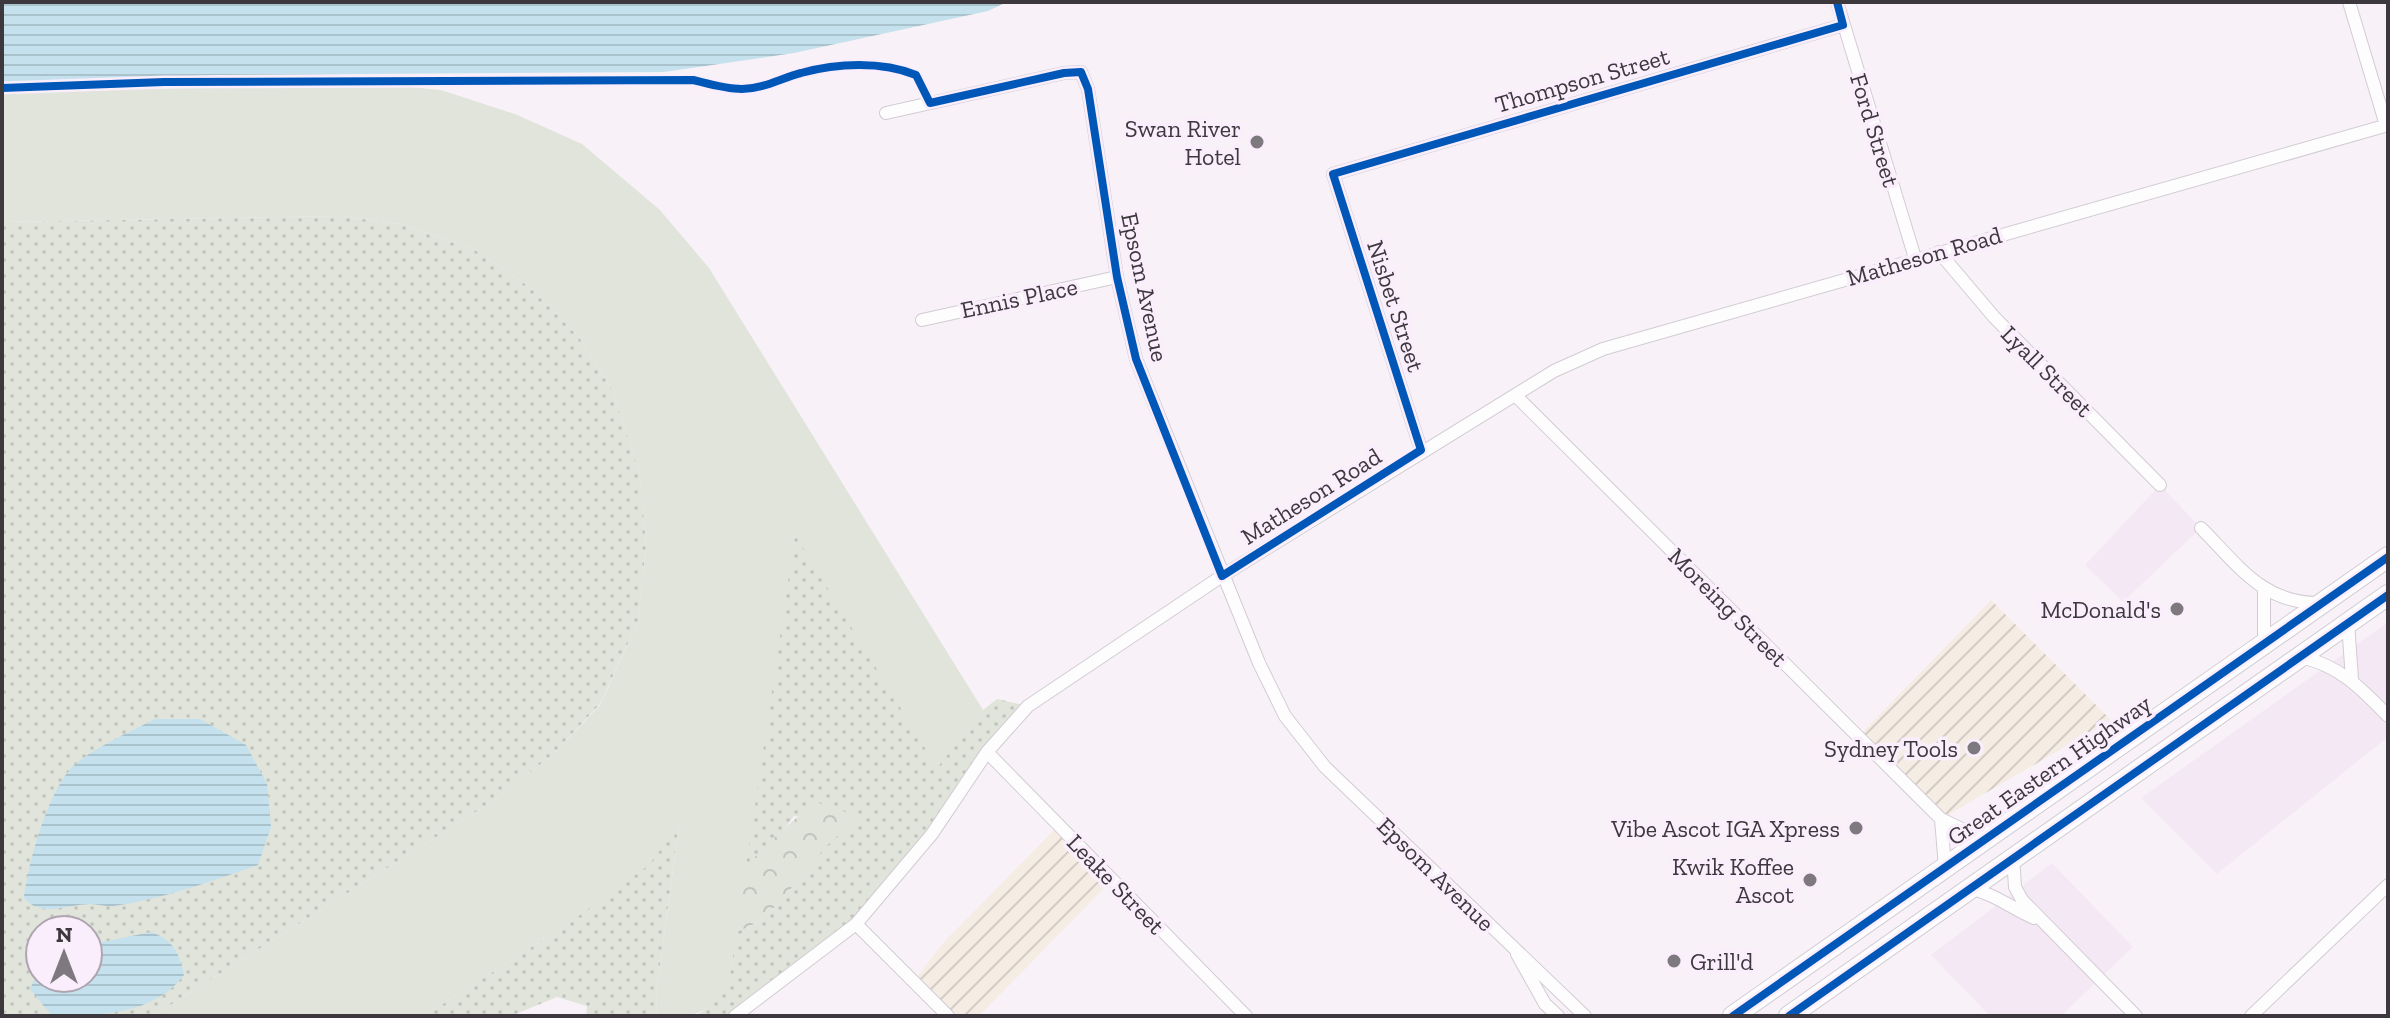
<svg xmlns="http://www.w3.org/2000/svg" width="2390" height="1018" viewBox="0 0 2390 1018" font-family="'Zilla Slab',serif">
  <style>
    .built { fill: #f4e8f5 }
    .industrial { fill: url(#industrial-furrows) }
    .grass { fill: url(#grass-dots); fill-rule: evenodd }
    .forest { fill: url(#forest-crowns) }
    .garden { fill: #e0e4da }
    .water { fill: url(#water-rules) }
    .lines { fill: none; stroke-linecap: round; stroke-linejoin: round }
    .minor-casing { stroke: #d1ccd2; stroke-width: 14 }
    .trunk-casing { stroke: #d1ccd2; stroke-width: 22 }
    .minor { stroke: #fefdfe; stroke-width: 12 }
    .trunk { stroke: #fefdfe; stroke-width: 20 }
    .cycleway-casing { stroke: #faeefc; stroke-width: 13 }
    .cycleway { stroke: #0057b8; stroke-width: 8 }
    .poi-dot { fill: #7e797e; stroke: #faeefc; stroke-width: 3 }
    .labels { text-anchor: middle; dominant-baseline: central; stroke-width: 7; stroke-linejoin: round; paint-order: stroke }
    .street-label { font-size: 24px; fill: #3c383d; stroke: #faeefc }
    .poi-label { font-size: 24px; fill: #3c383d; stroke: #faeefc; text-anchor: end }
  </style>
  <defs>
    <pattern id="industrial-furrows" width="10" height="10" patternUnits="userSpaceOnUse" patternTransform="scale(2)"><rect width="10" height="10" fill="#f5ece4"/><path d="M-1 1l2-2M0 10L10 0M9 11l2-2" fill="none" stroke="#d3cbc4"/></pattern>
    <pattern id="grass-dots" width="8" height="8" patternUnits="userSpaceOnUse" patternTransform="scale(2)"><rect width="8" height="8" fill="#e0e4da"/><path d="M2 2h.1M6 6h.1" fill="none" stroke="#c1c4bc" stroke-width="1.8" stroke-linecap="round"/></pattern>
    <pattern id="forest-crowns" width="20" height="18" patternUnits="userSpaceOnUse" patternTransform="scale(2)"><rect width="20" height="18" fill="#e0e4da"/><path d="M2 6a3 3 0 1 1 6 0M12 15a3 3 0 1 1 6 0" fill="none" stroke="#c1c4bc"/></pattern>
    <pattern id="water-rules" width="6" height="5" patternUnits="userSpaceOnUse" patternTransform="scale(2)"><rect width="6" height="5" fill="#c5e1ed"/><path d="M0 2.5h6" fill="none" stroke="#aac2cc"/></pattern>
  </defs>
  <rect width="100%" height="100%" fill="#f8f2f8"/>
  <!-- built -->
  <path class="built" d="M 2160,485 L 2201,528 L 2123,602 L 2085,565 Z
    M 2388,622 L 2388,737 L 2217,874 L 2141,798 Z
    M 2052,863 L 2133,947 L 2061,1016 L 1990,1016 L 1931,955 Z"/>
  <!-- industrial -->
  <path class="industrial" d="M 1991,600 L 2111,720 L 1941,819 L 1858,737 Z
    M 1059,825 L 1112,880 L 979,1016 L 948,1016 L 913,982 L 944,942 Z"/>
  <!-- grass -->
  <path class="grass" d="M 340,216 L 400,224 L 475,250 L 531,288 L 579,337 L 611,388 L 641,477 L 646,548 L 638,622 L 600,704 L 552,755 L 498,798 L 158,1013 L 146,1016 L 2,1016 L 2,222 ZM 40,930 L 88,930 L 88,978 L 40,978 Z
    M 795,533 L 937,767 L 983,710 L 997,699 L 1028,706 L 856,924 L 735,1016 L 695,1016 C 734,994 730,971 736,931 C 782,923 810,845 856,823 L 794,816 L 778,837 L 745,866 Z
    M 679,824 L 656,996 L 657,1016 L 586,1016 L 587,1006 L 557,997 L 511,1016 L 424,1016 L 572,921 Z"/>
  <!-- forest -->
  <path class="forest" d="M 819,803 L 849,813 L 857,823 C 810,845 782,923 736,931 L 745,866 C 770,844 790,818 819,803 Z"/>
  <!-- garden -->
  <path class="garden" d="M 380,84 L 441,90 L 515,114 L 582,144 L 660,210 L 709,268 L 983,710 L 937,768 L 795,535 L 728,989 C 703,1017 694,1016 657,1016 L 656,996 L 679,825 L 649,865 L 572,921 L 424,1016 L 146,1016 L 158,1013 L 498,798 L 552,755 L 600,705 L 638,622 L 646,548 L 641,477 L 611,388 L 579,337 L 531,288 L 475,250 L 400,224 L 340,216 L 2,222 L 2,92 Z"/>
  <!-- water -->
  <path class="water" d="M 2,2 L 1007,2 L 988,11 L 794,53 L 664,72 L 218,75 L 2,83 Z
    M 155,719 L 200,719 L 246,745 L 267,784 L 271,827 L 258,865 C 212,881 162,899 114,906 C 105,907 97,904 89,904 C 66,905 41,918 24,898 C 28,863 49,784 78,762 C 101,744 130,732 155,719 Z
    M 151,932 C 172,939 180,953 184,975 C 154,1015 98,1016 52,1016 L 30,989 L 40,966 L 40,978 L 88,978 L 88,945 Z"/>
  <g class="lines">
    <!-- minor casing -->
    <g class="minor-casing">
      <path id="minor" d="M 1837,2 L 1915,258
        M 2349,2 L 2386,125
        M 886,113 L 1064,73 L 1081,72 L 1088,89 L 1117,277 L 1136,359 L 1259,663 L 1285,716 L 1325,767 L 1585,1016
        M 1939,252 L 1994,317 L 2160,485
        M 922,320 L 1117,277
        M 1515,395 L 1941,819 L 1972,834 L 1988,837
        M 1421,450 L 1333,174 L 1843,25
        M 2201,528 C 2238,565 2263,604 2320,603
        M 2264,590 L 2264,643
        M 2348,623 L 2352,679
        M 2300,657 C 2339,665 2361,688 2388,716
        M 987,752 L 1246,1016
        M 1941,819 L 1945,867
        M 2013,857 L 2015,887 L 2022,900 L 2136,1016
        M 1969,888 C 1997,895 2009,907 2034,918
        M 856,924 L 948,1016
        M 1517,954 L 1545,1004 L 1558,1016
        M 735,1016 L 856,924 L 932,834 L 987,752 L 1028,706 L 1222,576 L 1554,371 L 1603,349 L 2388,125
        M 2251,1016 L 2388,885"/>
    </g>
    <!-- trunk casing -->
    <g class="trunk-casing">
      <path id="trunk" d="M 1733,1016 L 2388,557
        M 1789,1016 L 2388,595"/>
    </g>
    <!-- minor -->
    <use href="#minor" class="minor"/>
    <!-- trunk -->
    <use href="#trunk" class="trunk"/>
    <!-- cycleway casing -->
    <g class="cycleway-casing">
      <path id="cycleway" d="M 2,88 L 164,82 L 693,80 C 709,84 725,89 742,89 C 763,89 781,78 801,73 C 837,63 882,61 916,75 L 930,103 L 1064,73 L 1081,72 L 1088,89 L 1117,277 L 1136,359 L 1222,576 L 1421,450 L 1333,174 L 1843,25 L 1837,2
        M 1733,1016 L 2388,557
        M 1789,1016 L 2388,595"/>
    </g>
    <!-- cycleway -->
    <use href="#cycleway" class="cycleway"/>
  </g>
  <!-- markers -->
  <g class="poi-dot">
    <circle cx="1257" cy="142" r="8"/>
    <circle cx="2177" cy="609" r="8"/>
    <circle cx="1974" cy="748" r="8"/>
    <circle cx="1856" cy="828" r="8"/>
    <circle cx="1810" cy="880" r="8"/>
    <circle cx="1674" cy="961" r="8"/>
  </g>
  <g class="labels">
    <!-- street labels -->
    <g class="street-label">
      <text transform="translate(1582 80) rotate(-16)">Thompson Street</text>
      <text transform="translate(1875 130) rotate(73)">Ford Street</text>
      <text transform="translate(1924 256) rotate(-16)">Matheson Road</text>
      <text transform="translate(1145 287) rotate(78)">Epsom Avenue</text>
      <text transform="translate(1019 298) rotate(-12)">Ennis Place</text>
      <text transform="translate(1396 306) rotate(72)">Nisbet Street</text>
      <text transform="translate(2047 371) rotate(45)">Lyall Street</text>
      <text transform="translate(1311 496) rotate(-32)">Matheson Road</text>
      <text transform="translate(1728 607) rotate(45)">Moreing Street</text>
      <text transform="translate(2049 770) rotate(-35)">Great Eastern Highway</text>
      <text transform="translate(1436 874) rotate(44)">Epsom Avenue</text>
      <text transform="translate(1116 884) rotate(46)">Leake Street</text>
    </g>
    <!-- poi labels -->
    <g class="poi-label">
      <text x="1241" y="128">Swan River<tspan x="1241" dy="28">Hotel</tspan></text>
      <text x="2161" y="609">McDonald's</text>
      <text x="1958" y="748">Sydney Tools</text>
      <text x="1840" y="828">Vibe Ascot IGA Xpress</text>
      <text x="1794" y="866">Kwik Koffee<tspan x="1794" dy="28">Ascot</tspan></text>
      <text x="1690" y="961" text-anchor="start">Grill'd</text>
    </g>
  </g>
  <!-- border -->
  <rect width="2390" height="1018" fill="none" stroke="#3c383d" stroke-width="8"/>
  <!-- north arrow -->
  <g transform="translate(64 954)"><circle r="38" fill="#faeefc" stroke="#aea5b0" stroke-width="2"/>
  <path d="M0-6L14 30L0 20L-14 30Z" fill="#7e797e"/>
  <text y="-12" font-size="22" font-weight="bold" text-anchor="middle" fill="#3c383d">N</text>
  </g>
</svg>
